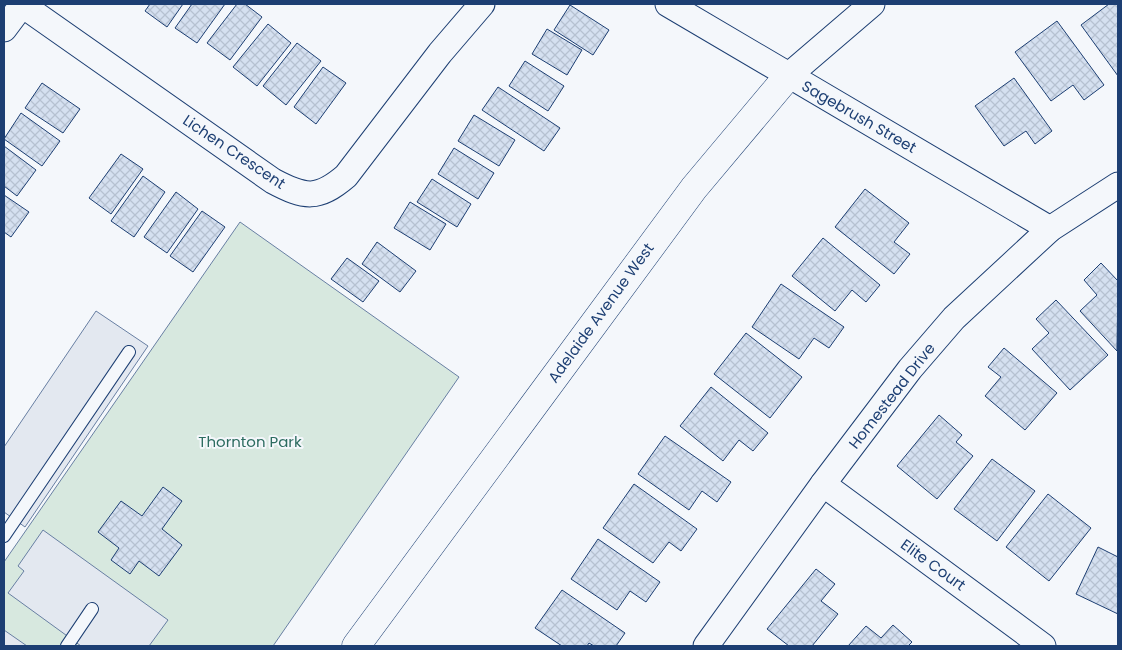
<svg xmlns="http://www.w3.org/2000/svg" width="1122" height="650" font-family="Poppins,sans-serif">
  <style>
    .green { fill: #d7e8df; stroke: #687fa3 }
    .parking { fill: #e3e8f0; stroke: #687fa3 }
    .building { fill: url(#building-cross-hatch); stroke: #1d3f73 }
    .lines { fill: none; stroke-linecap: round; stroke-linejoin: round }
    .lane-casing { stroke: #1d3f73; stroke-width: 14 }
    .street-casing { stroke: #1d3f73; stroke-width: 27 }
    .secondary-casing { stroke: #1d3f73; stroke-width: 29 }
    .lane { stroke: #f4f7fb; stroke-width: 12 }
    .street { stroke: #f4f7fb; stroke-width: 25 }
    .secondary { stroke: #f4f7fb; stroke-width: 28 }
    .labels { text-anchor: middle; stroke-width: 4; stroke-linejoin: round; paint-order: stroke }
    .street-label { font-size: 15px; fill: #1d3f73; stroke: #f4f7fb }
    .park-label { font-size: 15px; fill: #2c6c60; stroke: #f4f7fb }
  </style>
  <defs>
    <pattern id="building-cross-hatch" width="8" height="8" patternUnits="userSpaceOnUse" patternTransform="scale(1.25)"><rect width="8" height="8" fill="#d5e0f0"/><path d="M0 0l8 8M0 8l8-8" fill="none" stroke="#b6c1d1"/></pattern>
  </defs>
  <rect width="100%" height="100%" fill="#f4f7fb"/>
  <!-- green -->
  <polygon class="green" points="240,222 459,377 273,646 4,646 4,562"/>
  <!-- parking -->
  <g class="parking">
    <polygon points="96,311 148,346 25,527 4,512 4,447"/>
    <polygon points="43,530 168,620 149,646 81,646 8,593 24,571 18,566"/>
    <polygon points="4,630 27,646 4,646"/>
  </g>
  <!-- building -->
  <g class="building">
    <polygon points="150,4 183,4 167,27 145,11"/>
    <polygon points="192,4 225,4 197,43 175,28"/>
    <polygon points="237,4 245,4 262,17 230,60 207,43"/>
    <polygon points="1109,4 1118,4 1118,76 1081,25"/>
    <polygon points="570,5 609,30 593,55 554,30"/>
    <polygon points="1057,21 1104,85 1084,100 1073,85 1051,101 1015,52"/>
    <polygon points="268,24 291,43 257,86 233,67"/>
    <polygon points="547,29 582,50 567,75 532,54"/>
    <polygon points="297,43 321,61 286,105 263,86"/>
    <polygon points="525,61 564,86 548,111 509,86"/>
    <polygon points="323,67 346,83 316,124 294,107"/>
    <polygon points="1014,78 1052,131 1035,144 1026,131 1004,146 975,106"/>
    <polygon points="42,83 80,109 63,133 25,108"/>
    <polygon points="498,87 560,128 544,151 482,110"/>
    <polygon points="21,113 60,141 42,166 4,139"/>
    <polygon points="474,115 515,140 499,166 458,141"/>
    <polygon points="4,146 36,170 17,196 4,186"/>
    <polygon points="454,148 494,173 478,199 438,174"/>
    <polygon points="121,154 143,169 111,214 89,198"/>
    <polygon points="143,176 165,192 134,237 111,221"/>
    <polygon points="432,179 471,204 457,227 417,202"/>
    <polygon points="865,189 909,223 894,242 910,254 894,274 835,227"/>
    <polygon points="176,192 198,209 167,253 144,237"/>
    <polygon points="4,195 29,212 11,237 4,232"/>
    <polygon points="410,202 446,224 430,250 394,228"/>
    <polygon points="202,211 225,227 193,272 170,256"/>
    <polygon points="823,238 880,285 866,302 852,290 835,311 792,276"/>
    <polygon points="377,242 416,271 400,292 362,264"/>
    <polygon points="347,258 379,281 363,302 331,279"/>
    <polygon points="1101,263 1118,281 1117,351 1080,311 1097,295 1084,280"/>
    <polygon points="781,284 844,327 829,348 814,338 799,359 752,327"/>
    <polygon points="1056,300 1108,355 1070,390 1032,349 1049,333 1036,319"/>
    <polygon points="746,333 802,377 770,418 714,374"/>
    <polygon points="1004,348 1057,393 1025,430 985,396 1001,377 988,367"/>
    <polygon points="711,387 768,433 753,451 739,440 723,461 680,426"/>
    <polygon points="939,415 962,435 956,442 973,456 937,499 897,466"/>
    <polygon points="665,436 731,482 717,502 702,491 689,510 638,474"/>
    <polygon points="992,459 1035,491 997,541 954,509"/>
    <polygon points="634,484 697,529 681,551 669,542 653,563 603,528"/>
    <polygon points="163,487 182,501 162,529 182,545 159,576 139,561 130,574 111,560 119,548 98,532 121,501 142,516"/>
    <polygon points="1048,494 1091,528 1049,581 1006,547"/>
    <polygon points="598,539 660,582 646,602 630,591 617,610 571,579"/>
    <polygon points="1098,547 1118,557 1118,614 1076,594"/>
    <polygon points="816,569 835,584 821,601 838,614 812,646 789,646 767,629"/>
    <polygon points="562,590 625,633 616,646 594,646 589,643 587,646 562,646 535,628"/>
    <polygon points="893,625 912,642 908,646 848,646 866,626 881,638"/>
  </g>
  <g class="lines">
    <!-- lane casing -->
    <g class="lane-casing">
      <g id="lane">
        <polyline points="4,536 129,352"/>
        <polyline points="67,646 92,609"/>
      </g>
    </g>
    <!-- street casing -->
    <g class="street-casing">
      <g id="street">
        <path d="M21 4 273 181C305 198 318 200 346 176L440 53 482 4"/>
        <polyline points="668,4 1050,229"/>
        <polyline points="4,29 22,5"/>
        <polyline points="788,76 872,4"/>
        <polyline points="823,484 1043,646"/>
        <polyline points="706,646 823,484 910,369 954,318 1050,229 1118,185"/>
      </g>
    </g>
    <!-- secondary casing -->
    <g class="secondary-casing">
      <polyline id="secondary" points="356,646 694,188 788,76"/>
    </g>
    <!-- lane -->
    <use href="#lane" class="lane"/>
    <!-- street -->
    <use href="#street" class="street"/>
    <!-- secondary -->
    <use href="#secondary" class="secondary"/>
  </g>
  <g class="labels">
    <!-- street labels -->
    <g class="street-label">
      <text transform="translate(859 117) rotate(30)" y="5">Sagebrush Street</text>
      <text transform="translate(234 152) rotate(34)" y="5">Lichen Crescent</text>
      <text transform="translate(601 313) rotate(-54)" y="5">Adelaide Avenue West</text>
      <text transform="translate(892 396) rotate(-52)" y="5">Homestead Drive</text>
      <text transform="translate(933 565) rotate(36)" y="5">Elite Court</text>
    </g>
    <!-- park labels -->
    <g class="park-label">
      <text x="250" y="447">Thornton Park</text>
    </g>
  </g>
  <!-- border -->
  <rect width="1122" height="650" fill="none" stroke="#1d3f73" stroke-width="10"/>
</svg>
